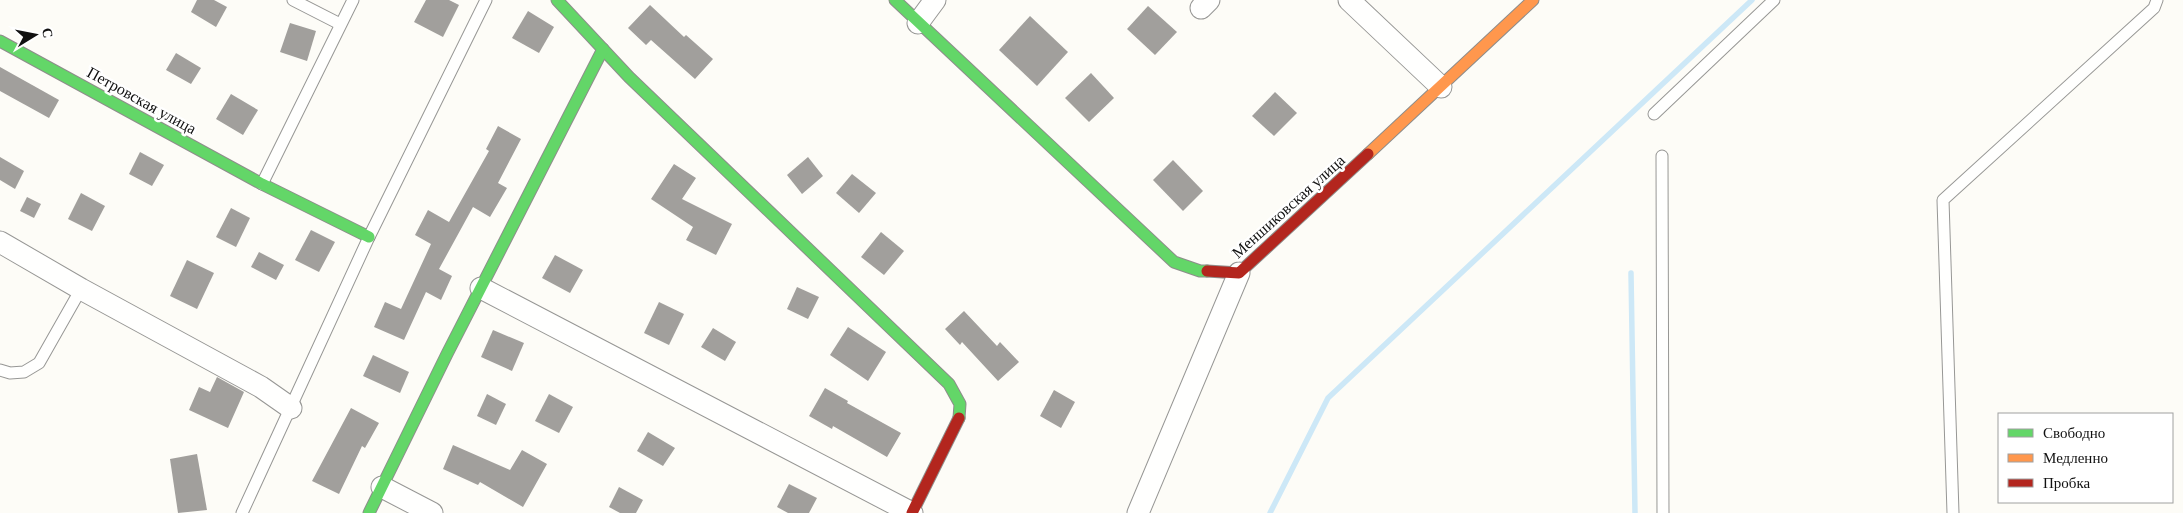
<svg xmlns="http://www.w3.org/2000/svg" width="2183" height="513" font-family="Georgia,serif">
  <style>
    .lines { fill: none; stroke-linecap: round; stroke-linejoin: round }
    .stream { stroke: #cde8f7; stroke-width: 5.5 }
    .building { fill: #a19f9c }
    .lane-casing { stroke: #979795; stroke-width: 13 }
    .street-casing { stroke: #979795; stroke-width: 23 }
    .fast-casing { stroke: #8e8d8b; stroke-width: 13 }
    .slow-casing { stroke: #8e8d8b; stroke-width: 13 }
    .jam-casing { stroke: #8e8d8b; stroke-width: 13 }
    .lane { stroke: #fffffe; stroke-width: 11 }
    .street { stroke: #fffffe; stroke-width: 21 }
    .fast { stroke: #63d668; stroke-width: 11 }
    .slow { stroke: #ff974d; stroke-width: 11 }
    .jam { stroke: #b3261e; stroke-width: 11 }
    .labels { text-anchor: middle; stroke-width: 5; stroke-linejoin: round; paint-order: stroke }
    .street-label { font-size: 16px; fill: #111; stroke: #fff }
  </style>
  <rect width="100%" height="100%" fill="#fdfcf7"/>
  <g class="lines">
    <!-- stream -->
    <g class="stream">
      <polyline points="1631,273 1635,513"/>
      <polyline points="1270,513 1328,398 1752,0"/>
    </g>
  </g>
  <!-- building -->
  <g class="building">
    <polygon points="197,0 214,0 227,7 216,27 191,12"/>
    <polygon points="426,0 449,0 459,5 443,37 414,22"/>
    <polygon points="650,5 684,37 686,35 713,59 695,79 651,40 646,45 628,28"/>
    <polygon points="1148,6 1177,32 1155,55 1127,29"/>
    <polygon points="528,11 554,27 539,53 512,38"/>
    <polygon points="1030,16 1068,52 1037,86 999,50"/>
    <polygon points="290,23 316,31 307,61 280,52"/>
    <polygon points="176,53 201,68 191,84 166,70"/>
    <polygon points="0,67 59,100 49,118 0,91"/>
    <polygon points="1091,73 1114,98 1089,122 1065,98"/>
    <polygon points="1275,92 1297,113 1274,136 1252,116"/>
    <polygon points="231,94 258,110 243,135 216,119"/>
    <polygon points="498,126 521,139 498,183 507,188 490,217 473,207 439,269 452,276 441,300 426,292 404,340 374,327 385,302 401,309 431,244 415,235 428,210 449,222 489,151 486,149"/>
    <polygon points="140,152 164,165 152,186 129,174"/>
    <polygon points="0,157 24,171 15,189 0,180"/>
    <polygon points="808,157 823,176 802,194 787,175"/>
    <polygon points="1173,160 1203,191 1183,211 1153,180"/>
    <polygon points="674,164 696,178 682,199 732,224 716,255 686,240 693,227 651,199"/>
    <polygon points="852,174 876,193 859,213 836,193"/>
    <polygon points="81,193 105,206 92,231 68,219"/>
    <polygon points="27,197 41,204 34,218 20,211"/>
    <polygon points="231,208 250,218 236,247 216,237"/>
    <polygon points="311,230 335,242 319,272 295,260"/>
    <polygon points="881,232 904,251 884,275 861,257"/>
    <polygon points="259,252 284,265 276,280 251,267"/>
    <polygon points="555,255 583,270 570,293 542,278"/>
    <polygon points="187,260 214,273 197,309 170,296"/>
    <polygon points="797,287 819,297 808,319 787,309"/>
    <polygon points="659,302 684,314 669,345 644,333"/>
    <polygon points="964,311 997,346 1000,342 1019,362 998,381 962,342 960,345 945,329"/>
    <polygon points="848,327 886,352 868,381 830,355"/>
    <polygon points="713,328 736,342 725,361 701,347"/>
    <polygon points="493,330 524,343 512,371 481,357"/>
    <polygon points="373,355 409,372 400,393 363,376"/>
    <polygon points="217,377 244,392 228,428 189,410 199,387 210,392"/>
    <polygon points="825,388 848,401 847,403 901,433 887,457 833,426 832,429 809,416"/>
    <polygon points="1054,390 1075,402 1061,428 1040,416"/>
    <polygon points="487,394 506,404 496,425 477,416"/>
    <polygon points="549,394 573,407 559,433 535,421"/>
    <polygon points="351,408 379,423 365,448 362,446 339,494 312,481"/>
    <polygon points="648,432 675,448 663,466 637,451"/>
    <polygon points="453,445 510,470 522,450 547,464 523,507 480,482 478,485 443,469"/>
    <polygon points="197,454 207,510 178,513 170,459"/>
    <polygon points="789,484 817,498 809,513 788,513 777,507"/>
    <polygon points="619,487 643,500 636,513 620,513 609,507"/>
  </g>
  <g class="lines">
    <!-- lane casing -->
    <g class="lane-casing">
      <g id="lane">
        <polyline points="293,0 340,24"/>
        <polyline points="1654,114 1774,0"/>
        <polyline points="1662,156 1663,513"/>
        <polyline points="262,184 353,0"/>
        <polyline points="0,370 10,373 24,372 39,363 81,289"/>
        <polyline points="242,513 369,237 486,0"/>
        <polyline points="1953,513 1943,200 2154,8 2157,0"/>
      </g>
    </g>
    <!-- street casing -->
    <g class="street-casing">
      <g id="street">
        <polyline points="1349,0 1441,87"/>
        <polyline points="1201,8 1209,0"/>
        <polyline points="918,23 935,0"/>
        <polyline points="0,242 81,289 261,387 291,408"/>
        <polyline points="481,288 912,513"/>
        <polyline points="382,487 432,513"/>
        <polyline points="1138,513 1239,273"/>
      </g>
    </g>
    <!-- fast casing -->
    <g class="fast-casing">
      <g id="fast">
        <polyline points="557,0 629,77 949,384 960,404 959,418"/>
        <polyline points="895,0 1174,262 1200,271 1207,271"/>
        <polyline points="0,41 262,184 369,237"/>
        <polyline points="369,513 447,354 603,49"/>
      </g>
    </g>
    <!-- slow casing -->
    <g class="slow-casing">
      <polyline id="slow" points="1368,154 1533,0"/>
    </g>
    <!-- jam casing -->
    <g class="jam-casing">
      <g id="jam">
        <polyline points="1207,271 1239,273 1368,154"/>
        <polyline points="912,513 959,418"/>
      </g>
    </g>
    <!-- lane -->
    <use href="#lane" class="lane"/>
    <!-- street -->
    <use href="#street" class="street"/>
    <!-- fast -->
    <use href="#fast" class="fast"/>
    <!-- slow -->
    <use href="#slow" class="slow"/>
    <!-- jam -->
    <use href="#jam" class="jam"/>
  </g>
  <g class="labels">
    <!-- street labels -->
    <g class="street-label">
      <text transform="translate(142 100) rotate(29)" y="6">Петровская улица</text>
      <text transform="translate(1288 206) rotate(-42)" y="6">Меншиковская улица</text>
    </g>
  </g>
  <!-- legend -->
  <rect x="1998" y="413" width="175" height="90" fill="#ffffff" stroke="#a0a0a0"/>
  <rect x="2008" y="429" width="25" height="8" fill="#63d668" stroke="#a0a0a0"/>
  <text x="2043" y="438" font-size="15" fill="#111111">Свободно</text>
  <rect x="2008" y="454" width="25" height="8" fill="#ff974d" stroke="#a0a0a0"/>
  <text x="2043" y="463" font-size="15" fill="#111111">Медленно</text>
  <rect x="2008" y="479" width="25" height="8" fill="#b3261e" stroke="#a0a0a0"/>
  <text x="2043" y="488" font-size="15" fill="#111111">Пробка</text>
  <!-- north arrow -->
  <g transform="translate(35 35) rotate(80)" stroke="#ffffff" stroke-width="4" paint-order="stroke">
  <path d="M0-4L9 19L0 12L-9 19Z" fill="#111111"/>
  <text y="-8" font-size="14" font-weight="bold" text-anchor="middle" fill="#111111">С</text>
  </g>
</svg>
